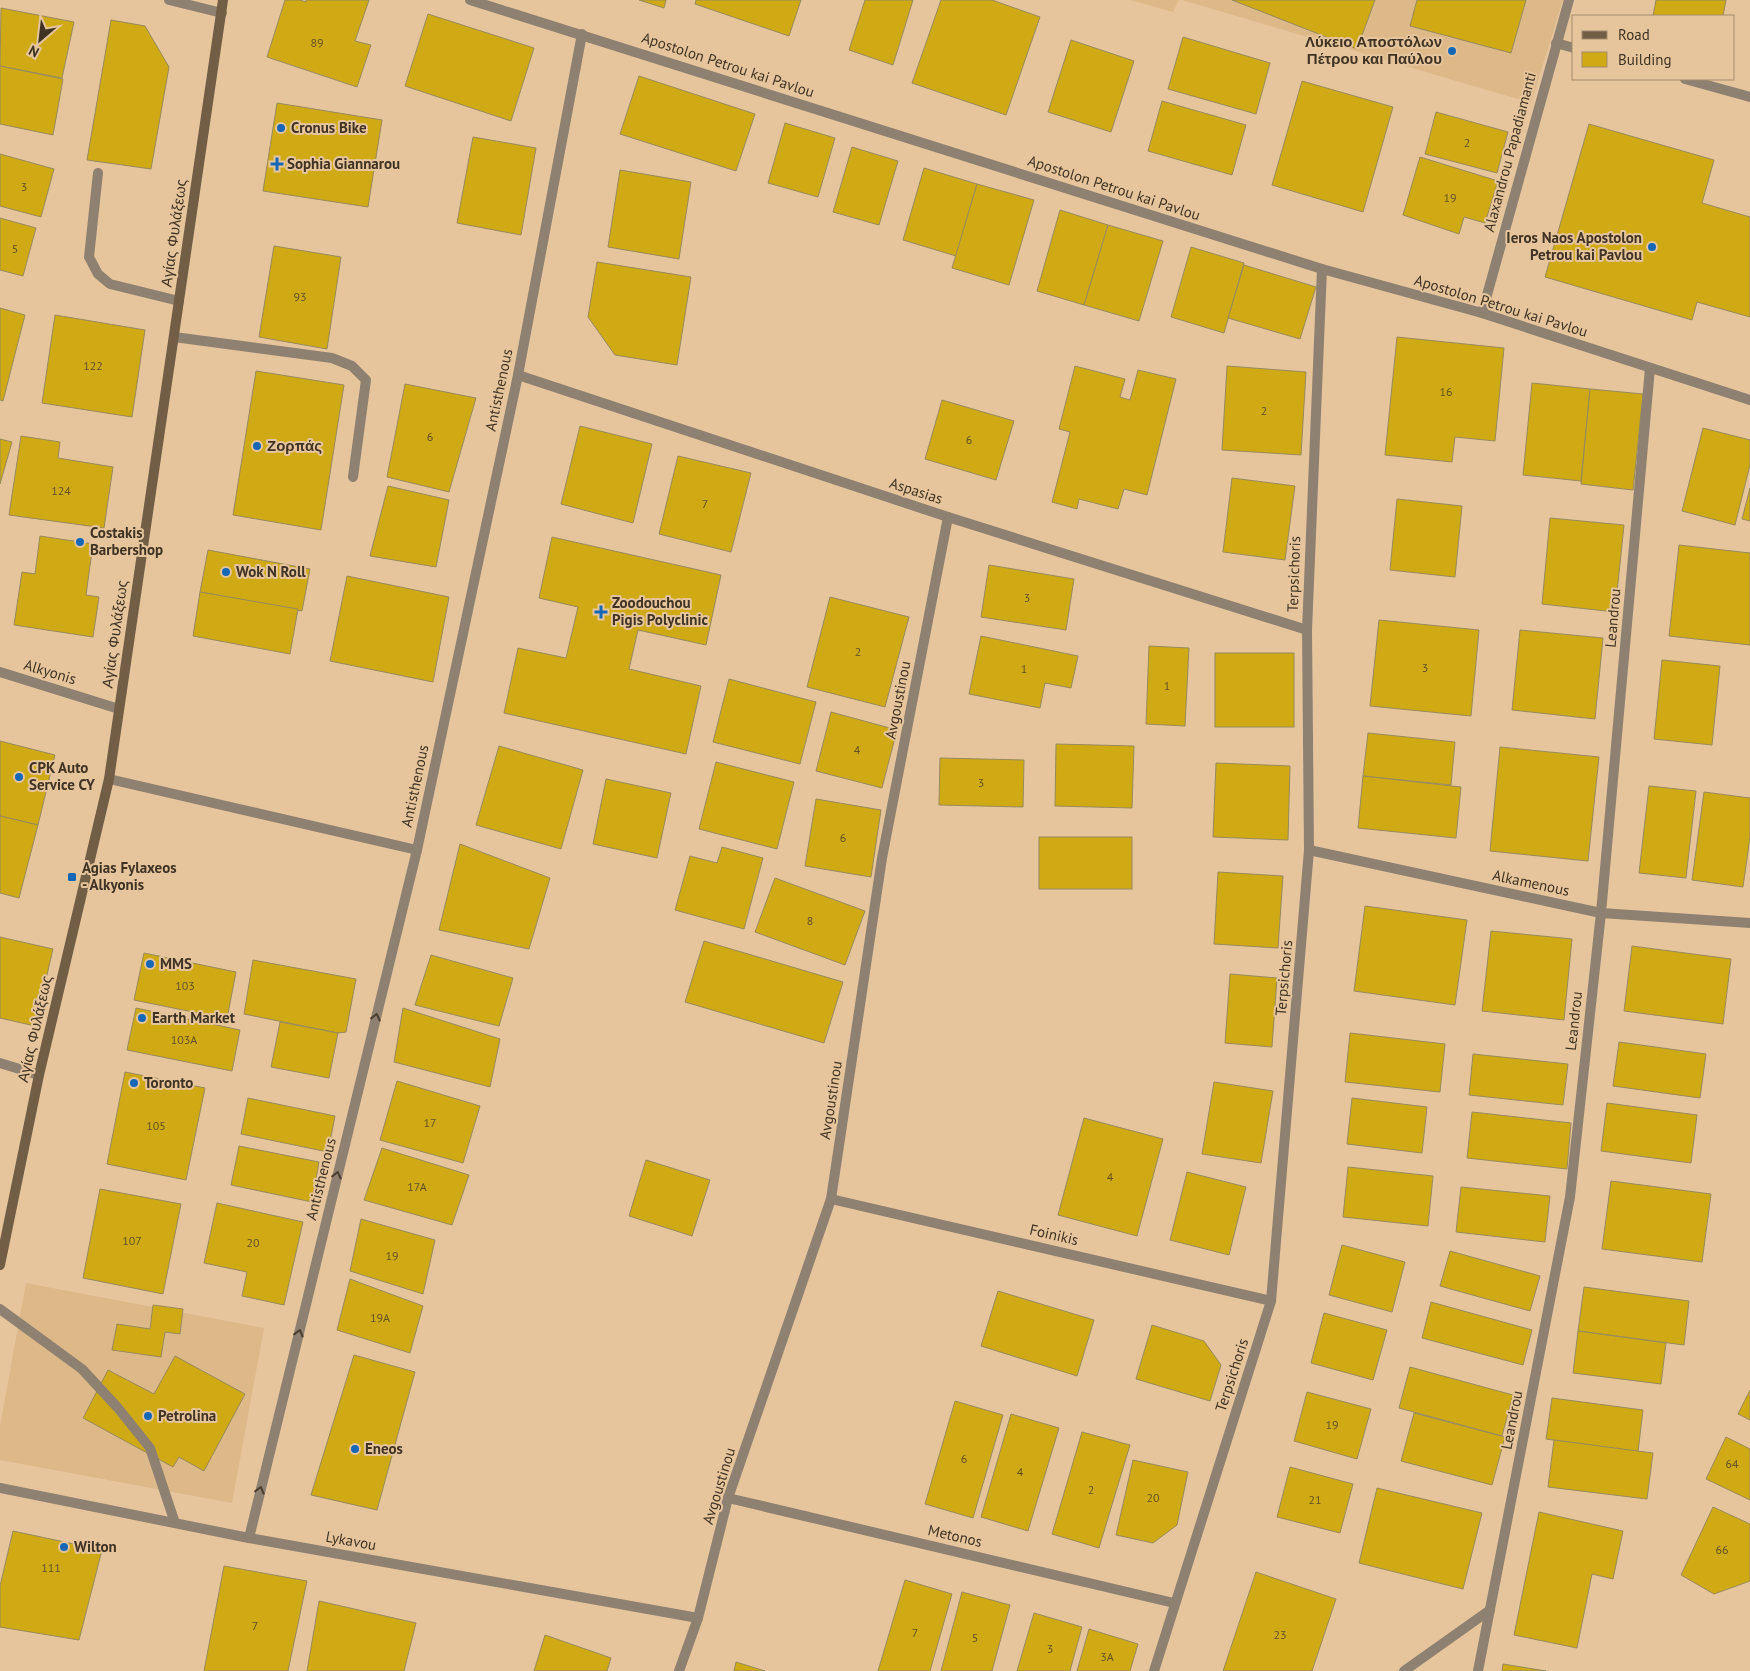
<svg xmlns="http://www.w3.org/2000/svg" width="1750" height="1671" font-family="'PT Sans',sans-serif">
  <style>
    .built { fill: #ddb889 }
    .building { fill: #cfaa15; stroke: #988a5c }
    .lines { fill: none; stroke-linecap: round; stroke-linejoin: round }
    .service { stroke: #8f8171; stroke-width: 10 }
    .minor { stroke: #8f8171; stroke-width: 10 }
    .tertiary { stroke: #8f8171; stroke-width: 10 }
    .secondary { stroke: #715e45; stroke-width: 10 }
    .oneway { stroke: #4c3f2f }
    .poi-dot { fill: #1667b6; stroke: #e6c59d; stroke-width: 2 }
    .labels { text-anchor: middle; stroke-width: 4; stroke-linejoin: round; paint-order: stroke }
    .number-label { font-size: 12px; fill: #645120 }
    .poi-label { font-size: 15px; font-weight: bold; fill: #403323; stroke: #e6c59d; text-anchor: start }
    .street-label { font-size: 15px; fill: #403323; stroke: #e6c59d }
  </style>
  <rect width="100%" height="100%" fill="#e6c59d"/>
  <!-- built -->
  <g class="built">
    <polygon points="1130,0 1179,0 1173,12"/>
    <polygon points="1182,0 1563,0 1531,103"/>
    <polygon points="26,1283 264,1328 232,1503 0,1460 0,1426"/>
  </g>
  <!-- building -->
  <g class="building">
    <polygon points="285,0 300,0 306,2 306,0 369,0 355,41 371,45 357,87 267,57"/>
    <polygon points="639,0 666,0 664,8"/>
    <polygon points="696,0 801,0 789,36 695,4"/>
    <polygon points="865,0 913,0 893,65 849,50"/>
    <polygon points="941,0 992,0 1040,17 1006,115 912,83"/>
    <polygon points="1232,0 1375,0 1357,49"/>
    <polygon points="1417,0 1526,0 1511,53 1410,26"/>
    <polygon points="1656,0 1726,0 1723,16 1653,16"/>
    <polygon points="1,8 74,22 62,78 0,66"/>
    <polygon points="428,14 534,48 511,121 405,86"/>
    <polygon points="111,20 145,26 169,67 151,169 87,160"/>
    <polygon points="1183,37 1270,63 1256,114 1168,89"/>
    <polygon points="1071,40 1134,61 1111,132 1048,112"/>
    <polygon points="0,66 63,79 53,135 0,124"/>
    <polygon points="639,76 755,114 736,171 620,134"/>
    <polygon points="1302,81 1393,107 1363,212 1272,185"/>
    <polygon points="1162,101 1246,125 1232,175 1148,151"/>
    <polygon points="277,103 382,120 368,207 263,191"/>
    <polygon points="1436,112 1508,132 1497,173 1425,154"/>
    <polygon points="785,123 835,138 818,197 768,183"/>
    <polygon points="1589,124 1714,160 1702,203 1750,217 1750,317 1697,302 1692,320 1545,277"/>
    <polygon points="473,137 536,148 521,235 457,223"/>
    <polygon points="852,147 898,161 879,225 833,212"/>
    <polygon points="0,154 54,169 41,217 0,206"/>
    <polygon points="1420,157 1498,181 1485,223 1464,217 1459,234 1403,215"/>
    <polygon points="924,168 977,184 956,256 903,240"/>
    <polygon points="620,170 691,182 679,259 608,247"/>
    <polygon points="977,184 1034,200 1009,285 952,268"/>
    <polygon points="1060,210 1108,225 1084,305 1037,291"/>
    <polygon points="0,218 36,228 23,276 0,270"/>
    <polygon points="1108,225 1163,241 1139,321 1084,305"/>
    <polygon points="274,246 341,257 327,349 259,337"/>
    <polygon points="1191,247 1244,263 1224,333 1171,317"/>
    <polygon points="597,262 691,277 677,365 615,355 588,317"/>
    <polygon points="1244,265 1316,287 1300,339 1228,318"/>
    <polygon points="0,308 25,315 3,401 0,400"/>
    <polygon points="55,315 145,330 132,417 42,403"/>
    <polygon points="1397,337 1504,348 1495,441 1455,437 1452,462 1385,455"/>
    <polygon points="1075,366 1125,379 1120,397 1130,400 1138,370 1176,379 1147,495 1124,489 1118,509 1079,499 1077,509 1052,502 1070,432 1059,429"/>
    <polygon points="1227,366 1306,372 1301,455 1222,450"/>
    <polygon points="256,371 344,385 321,530 233,515"/>
    <polygon points="1532,383 1590,389 1581,481 1523,475"/>
    <polygon points="405,384 476,398 449,492 387,477"/>
    <polygon points="1590,389 1643,394 1633,490 1581,484"/>
    <polygon points="942,400 1014,421 996,480 925,459"/>
    <polygon points="580,426 652,444 633,523 561,504"/>
    <polygon points="1703,428 1750,440 1750,465 1735,525 1682,511"/>
    <polygon points="21,436 60,442 58,458 113,467 104,528 9,515"/>
    <polygon points="0,439 12,442 0,484"/>
    <polygon points="678,456 751,473 731,552 659,534"/>
    <polygon points="1232,478 1295,486 1285,560 1223,552"/>
    <polygon points="388,486 449,500 436,567 370,556"/>
    <polygon points="1750,488 1750,521 1742,519"/>
    <polygon points="1397,499 1462,506 1455,577 1390,570"/>
    <polygon points="1550,518 1624,525 1615,612 1542,604"/>
    <polygon points="40,536 93,544 86,595 99,597 93,637 14,625 22,572 35,574"/>
    <polygon points="552,537 721,575 706,645 638,630 629,669 701,686 686,754 504,713 518,648 566,658 578,607 539,598"/>
    <polygon points="1679,545 1750,553 1750,645 1669,636"/>
    <polygon points="208,550 310,569 302,611 200,592"/>
    <polygon points="989,565 1074,579 1066,630 981,617"/>
    <polygon points="347,576 449,597 433,682 330,661"/>
    <polygon points="200,592 298,609 290,654 193,636"/>
    <polygon points="830,597 909,617 885,707 807,687"/>
    <polygon points="1379,620 1479,630 1471,716 1370,706"/>
    <polygon points="1520,630 1603,638 1595,719 1512,710"/>
    <polygon points="981,636 1078,656 1071,688 1045,683 1040,708 969,694"/>
    <polygon points="1149,646 1189,648 1185,726 1146,724"/>
    <rect x="1215" y="653" width="79" height="74"/>
    <polygon points="1662,660 1720,666 1712,745 1654,739"/>
    <polygon points="729,679 816,702 800,764 713,742"/>
    <polygon points="831,712 897,730 882,788 816,771"/>
    <polygon points="1368,733 1455,742 1451,785 1363,776"/>
    <polygon points="0,741 55,755 38,825 0,816"/>
    <polygon points="1056,744 1134,746 1132,808 1055,806"/>
    <polygon points="499,746 583,770 561,849 476,825"/>
    <polygon points="1500,747 1599,757 1588,861 1490,851"/>
    <polygon points="940,758 1024,760 1023,807 939,805"/>
    <polygon points="716,762 794,782 777,849 699,829"/>
    <polygon points="1216,763 1290,766 1288,840 1213,837"/>
    <polygon points="1363,776 1461,787 1456,838 1358,828"/>
    <polygon points="606,779 671,793 657,858 593,844"/>
    <polygon points="1649,786 1696,791 1686,878 1639,873"/>
    <polygon points="1704,792 1750,798 1750,837 1743,887 1692,880"/>
    <polygon points="816,799 881,810 871,877 805,866"/>
    <polygon points="0,816 38,825 19,898 0,893"/>
    <rect x="1039" y="837" width="93" height="52"/>
    <polygon points="460,844 550,878 529,949 439,930"/>
    <polygon points="722,847 763,858 744,929 675,910 690,856 717,863"/>
    <polygon points="1218,872 1283,876 1278,948 1214,944"/>
    <polygon points="775,878 865,911 845,965 755,932"/>
    <polygon points="1365,906 1467,920 1455,1005 1354,991"/>
    <polygon points="1491,931 1572,939 1564,1020 1482,1011"/>
    <polygon points="0,937 53,949 35,1026 0,1018"/>
    <polygon points="704,941 843,982 824,1043 685,1002"/>
    <polygon points="1632,946 1731,959 1723,1024 1624,1011"/>
    <polygon points="144,953 236,972 227,1019 134,1000"/>
    <polygon points="431,955 513,978 499,1026 415,1005"/>
    <polygon points="253,960 356,979 346,1032 338,1033 244,1014"/>
    <polygon points="1230,974 1277,978 1272,1047 1225,1043"/>
    <polygon points="136,1008 240,1030 232,1071 127,1050"/>
    <polygon points="403,1008 500,1039 490,1087 394,1062"/>
    <polygon points="280,1022 338,1033 329,1078 271,1067"/>
    <polygon points="1350,1033 1445,1044 1440,1092 1345,1082"/>
    <polygon points="1619,1042 1706,1054 1700,1098 1613,1086"/>
    <polygon points="1473,1054 1568,1064 1563,1105 1469,1095"/>
    <polygon points="125,1072 205,1088 186,1180 107,1164"/>
    <polygon points="397,1081 480,1106 463,1163 380,1140"/>
    <polygon points="1214,1082 1273,1091 1261,1163 1202,1154"/>
    <polygon points="248,1098 335,1116 328,1152 241,1134"/>
    <polygon points="1352,1098 1427,1107 1422,1153 1347,1144"/>
    <polygon points="1607,1103 1697,1115 1691,1163 1601,1151"/>
    <polygon points="1472,1112 1571,1123 1567,1169 1467,1158"/>
    <polygon points="1084,1118 1163,1139 1137,1236 1058,1215"/>
    <polygon points="239,1146 319,1162 312,1202 231,1185"/>
    <polygon points="382,1148 469,1175 452,1225 364,1200"/>
    <polygon points="646,1160 710,1180 692,1236 629,1216"/>
    <polygon points="1348,1167 1433,1176 1428,1226 1343,1217"/>
    <polygon points="1187,1172 1246,1187 1229,1255 1170,1240"/>
    <polygon points="1611,1181 1711,1194 1702,1262 1602,1249"/>
    <polygon points="1461,1187 1550,1196 1545,1242 1456,1232"/>
    <polygon points="100,1189 181,1204 163,1294 83,1278"/>
    <polygon points="217,1203 303,1222 284,1305 242,1296 247,1272 204,1263"/>
    <polygon points="361,1219 435,1240 423,1294 350,1271"/>
    <polygon points="1342,1245 1405,1262 1392,1312 1329,1295"/>
    <polygon points="1450,1251 1540,1276 1530,1311 1440,1286"/>
    <polygon points="350,1279 423,1306 410,1353 337,1330"/>
    <polygon points="1584,1287 1689,1301 1684,1345 1578,1331"/>
    <polygon points="998,1291 1094,1320 1077,1376 981,1346"/>
    <polygon points="1431,1302 1532,1330 1523,1365 1422,1338"/>
    <polygon points="153,1305 183,1309 180,1334 165,1332 161,1357 112,1350 117,1324 150,1329"/>
    <polygon points="1324,1313 1387,1330 1373,1380 1311,1363"/>
    <polygon points="1152,1325 1204,1341 1221,1365 1210,1401 1136,1379"/>
    <polygon points="1578,1331 1666,1343 1661,1384 1573,1373"/>
    <polygon points="354,1355 415,1372 377,1510 311,1495"/>
    <polygon points="175,1356 245,1394 204,1471 179,1457 173,1467 83,1418 108,1370 154,1394"/>
    <polygon points="1410,1367 1513,1395 1502,1436 1399,1408"/>
    <polygon points="1750,1390 1750,1420 1738,1414"/>
    <polygon points="1307,1392 1371,1409 1357,1459 1294,1441"/>
    <polygon points="1552,1398 1643,1410 1638,1452 1546,1439"/>
    <polygon points="955,1401 1003,1415 973,1518 925,1504"/>
    <polygon points="1414,1413 1505,1437 1492,1485 1401,1461"/>
    <polygon points="1011,1414 1059,1428 1028,1531 981,1517"/>
    <polygon points="1082,1432 1130,1445 1099,1548 1052,1534"/>
    <polygon points="1726,1437 1750,1449 1750,1500 1706,1479"/>
    <polygon points="1554,1440 1653,1453 1647,1499 1548,1487"/>
    <polygon points="1133,1460 1188,1472 1177,1525 1153,1543 1116,1535"/>
    <polygon points="1290,1467 1353,1484 1340,1533 1277,1517"/>
    <polygon points="1377,1488 1482,1513 1463,1589 1359,1563"/>
    <polygon points="1713,1507 1750,1524 1750,1581 1714,1594 1681,1575"/>
    <polygon points="1539,1512 1623,1531 1613,1579 1592,1574 1577,1648 1514,1635"/>
    <polygon points="13,1531 102,1550 79,1640 0,1627 0,1586"/>
    <polygon points="224,1566 307,1581 288,1671 204,1671"/>
    <polygon points="1256,1572 1336,1599 1312,1671 1223,1671"/>
    <polygon points="905,1580 952,1594 930,1671 878,1671"/>
    <polygon points="962,1592 1010,1605 992,1671 941,1671"/>
    <polygon points="319,1601 416,1623 404,1671 307,1671"/>
    <polygon points="1034,1613 1082,1627 1070,1671 1017,1671"/>
    <polygon points="1089,1629 1138,1644 1130,1671 1077,1671"/>
    <polygon points="545,1635 611,1658 607,1671 534,1671"/>
    <polygon points="736,1662 765,1671 734,1671"/>
    <polygon points="1503,1664 1546,1671 1502,1671"/>
  </g>
  <g class="lines">
    <!-- service -->
    <g class="service">
      <polyline points="98,173 89,257 98,274 110,284 179,301"/>
      <polyline points="174,337 332,358 352,366 366,380 353,477"/>
      <polyline points="0,1309 82,1369 118,1408 150,1448 175,1523"/>
      <polyline points="1404,1671 1490,1610"/>
    </g>
    <!-- minor -->
    <g class="minor">
      <polyline points="169,0 222,13"/>
      <polyline points="1556,43 1574,48"/>
      <polyline points="1685,79 1750,97"/>
      <polyline points="1482,313 1569,0"/>
      <polyline points="518,375 948,517 1307,630"/>
      <polyline points="0,672 119,709"/>
      <polyline points="109,779 417,850"/>
      <polyline points="1309,850 1601,913 1750,923"/>
      <polyline points="0,1063 39,1075"/>
      <polyline points="831,1199 1271,1301"/>
      <polyline points="0,1488 249,1538 698,1618"/>
      <polyline points="728,1498 1174,1603"/>
      <polyline points="249,1538 417,850 518,375 582,34"/>
      <polyline points="679,1671 698,1618 728,1498 831,1199 882,858 948,517"/>
      <polyline points="1154,1671 1271,1301 1309,850 1307,630 1322,269"/>
      <polyline points="1478,1671 1570,1197 1601,913 1650,368"/>
    </g>
    <!-- tertiary -->
    <polyline class="tertiary" points="470,0 1322,269 1482,313 1750,400"/>
    <!-- secondary -->
    <polyline class="secondary" points="0,1265 39,1075 109,779 223,0"/>
  </g>
  <!-- one-way arrows -->
  <defs><path id="oneway-chevron" d="M-2-3.5L2.5 0L-2 3.5" fill="none" stroke-width="1.6" stroke-linecap="round" stroke-linejoin="round" transform="scale(1.25)"/></defs>
  <g class="oneway">
    <use href="#oneway-chevron" transform="translate(376 1017) rotate(-76)"/>
    <use href="#oneway-chevron" transform="translate(337 1175) rotate(-76)"/>
    <use href="#oneway-chevron" transform="translate(299 1333) rotate(-76)"/>
    <use href="#oneway-chevron" transform="translate(260 1490) rotate(-76)"/>
  </g>
  <!-- markers -->
  <g class="poi-dot">
    <circle cx="1452" cy="51" r="5"/>
    <circle cx="281" cy="128" r="5"/>
    <path d="M274.5 156.5h5v5h5v5h-5v5h-5v-5h-5v-5h5z"/>
    <circle cx="1652" cy="247" r="5"/>
    <circle cx="257" cy="446" r="5"/>
    <circle cx="80" cy="542" r="5"/>
    <circle cx="226" cy="572" r="5"/>
    <path d="M598.5 604.5h5v5h5v5h-5v5h-5v-5h-5v-5h5z"/>
    <circle cx="19" cy="777" r="5"/>
    <rect x="67" y="872" width="10" height="10" rx="2.5"/>
    <circle cx="150" cy="964" r="5"/>
    <circle cx="142" cy="1018" r="5"/>
    <circle cx="134" cy="1083" r="5"/>
    <circle cx="148" cy="1416" r="5"/>
    <circle cx="355" cy="1449" r="5"/>
    <circle cx="64" cy="1547" r="5"/>
  </g>
  <g class="labels">
    <!-- number labels -->
    <g class="number-label">
      <text x="317" y="47">89</text>
      <text x="1467" y="147">2</text>
      <text x="24" y="191">3</text>
      <text x="1450" y="202">19</text>
      <text x="15" y="253">5</text>
      <text x="300" y="301">93</text>
      <text x="93" y="370">122</text>
      <text x="1446" y="396">16</text>
      <text x="1264" y="415">2</text>
      <text x="430" y="441">6</text>
      <text x="969" y="444">6</text>
      <text x="61" y="495">124</text>
      <text x="705" y="508">7</text>
      <text x="1027" y="602">3</text>
      <text x="858" y="656">2</text>
      <text x="1425" y="672">3</text>
      <text x="1024" y="673">1</text>
      <text x="1167" y="690">1</text>
      <text x="857" y="754">4</text>
      <text x="981" y="787">3</text>
      <text x="843" y="842">6</text>
      <text x="810" y="925">8</text>
      <text x="185" y="990">103</text>
      <text x="184" y="1044">103A</text>
      <text x="430" y="1127">17</text>
      <text x="156" y="1130">105</text>
      <text x="1110" y="1181">4</text>
      <text x="417" y="1191">17A</text>
      <text x="132" y="1245">107</text>
      <text x="253" y="1247">20</text>
      <text x="392" y="1260">19</text>
      <text x="380" y="1322">19A</text>
      <text x="1332" y="1429">19</text>
      <text x="964" y="1463">6</text>
      <text x="1732" y="1468">64</text>
      <text x="1020" y="1476">4</text>
      <text x="1091" y="1494">2</text>
      <text x="1153" y="1502">20</text>
      <text x="1315" y="1504">21</text>
      <text x="1722" y="1554">66</text>
      <text x="51" y="1572">111</text>
      <text x="255" y="1630">7</text>
      <text x="915" y="1637">7</text>
      <text x="1280" y="1639">23</text>
      <text x="975" y="1642">5</text>
      <text x="1050" y="1653">3</text>
      <text x="1107" y="1661">3A</text>
    </g>
    <!-- poi labels -->
    <g class="poi-label">
      <text x="1442" y="47" text-anchor="end">Λύκειο Αποστόλων<tspan x="1442" dy="17">Πέτρου και Παύλου</tspan></text>
      <text x="291" y="133">Cronus Bike</text>
      <text x="287" y="169">Sophia Giannarou</text>
      <text x="1642" y="243" text-anchor="end">Ieros Naos Apostolon<tspan x="1642" dy="17">Petrou kai Pavlou</tspan></text>
      <text x="267" y="451">Ζορπάς</text>
      <text x="90" y="538">Costakis<tspan x="90" dy="17">Barbershop</tspan></text>
      <text x="236" y="577">Wok N Roll</text>
      <text x="612" y="608">Zoodouchou<tspan x="612" dy="17">Pigis Polyclinic</tspan></text>
      <text x="29" y="773">CPK Auto<tspan x="29" dy="17">Service CY</tspan></text>
      <text x="82" y="873">Agias Fylaxeos<tspan x="82" dy="17">- Alkyonis</tspan></text>
      <text x="160" y="969">MMS</text>
      <text x="152" y="1023">Earth Market</text>
      <text x="144" y="1088">Toronto</text>
      <text x="158" y="1421">Petrolina</text>
      <text x="365" y="1454">Eneos</text>
      <text x="74" y="1552">Wilton</text>
    </g>
    <!-- street labels -->
    <g class="street-label">
      <text transform="translate(728 65) rotate(18)" y="5">Apostolon Petrou kai Pavlou</text>
      <text transform="translate(1510 152) rotate(-75)" y="5">Alaxandrou Papadiamanti</text>
      <text transform="translate(1114 188) rotate(18)" y="5">Apostolon Petrou kai Pavlou</text>
      <text transform="translate(174 233) rotate(-82)" y="5">Αγίας Φυλάξεως</text>
      <text transform="translate(1501 306) rotate(17)" y="5">Apostolon Petrou kai Pavlou</text>
      <text transform="translate(499 390) rotate(-78)" y="5">Antisthenous</text>
      <text transform="translate(916 491) rotate(18)" y="5">Aspasias</text>
      <text transform="translate(1294 574) rotate(-88)" y="5">Terpsichoris</text>
      <text transform="translate(1613 618) rotate(-85)" y="5">Leandrou</text>
      <text transform="translate(115 634) rotate(-82)" y="5">Αγίας Φυλάξεως</text>
      <text transform="translate(50 672) rotate(17)" y="5">Alkyonis</text>
      <text transform="translate(898 700) rotate(-79)" y="5">Avgoustinou</text>
      <text transform="translate(415 786) rotate(-78)" y="5">Antisthenous</text>
      <text transform="translate(1531 883) rotate(12)" y="5">Alkamenous</text>
      <text transform="translate(1284 978) rotate(-85)" y="5">Terpsichoris</text>
      <text transform="translate(1574 1021) rotate(-84)" y="5">Leandrou</text>
      <text transform="translate(35 1029) rotate(-77)" y="5">Αγίας Φυλάξεως</text>
      <text transform="translate(831 1100) rotate(-81)" y="5">Avgoustinou</text>
      <text transform="translate(321 1179) rotate(-76)" y="5">Antisthenous</text>
      <text transform="translate(1054 1235) rotate(13)" y="5">Foinikis</text>
      <text transform="translate(1232 1375) rotate(-72)" y="5">Terpsichoris</text>
      <text transform="translate(1512 1420) rotate(-79)" y="5">Leandrou</text>
      <text transform="translate(719 1486) rotate(-73)" y="5">Avgoustinou</text>
      <text transform="translate(955 1536) rotate(13)" y="5">Metonos</text>
      <text transform="translate(351 1541) rotate(10)" y="5">Lykavou</text>
    </g>
  </g>
  <!-- legend -->
  <rect x="1572" y="15" width="162" height="65" fill="#e6c59d" stroke="#a48b6c"/>
  <rect x="1582" y="31" width="25" height="8" fill="#715e45" stroke="#a48b6c"/>
  <text x="1618" y="40" font-size="15" fill="#403323">Road</text>
  <rect x="1582" y="52" width="25" height="15" fill="#cfaa15" stroke="#a48b6c"/>
  <text x="1618" y="65" font-size="15" fill="#403323">Building</text>
  <!-- north arrow -->
  <g transform="translate(40 40) rotate(208)" stroke="#e6c59d" stroke-width="4" paint-order="stroke">
  <path d="M0-4L9 19L0 12L-9 19Z" fill="#403323"/>
  <text y="-8" font-size="14" font-weight="bold" text-anchor="middle" fill="#403323">N</text>
  </g>
</svg>
